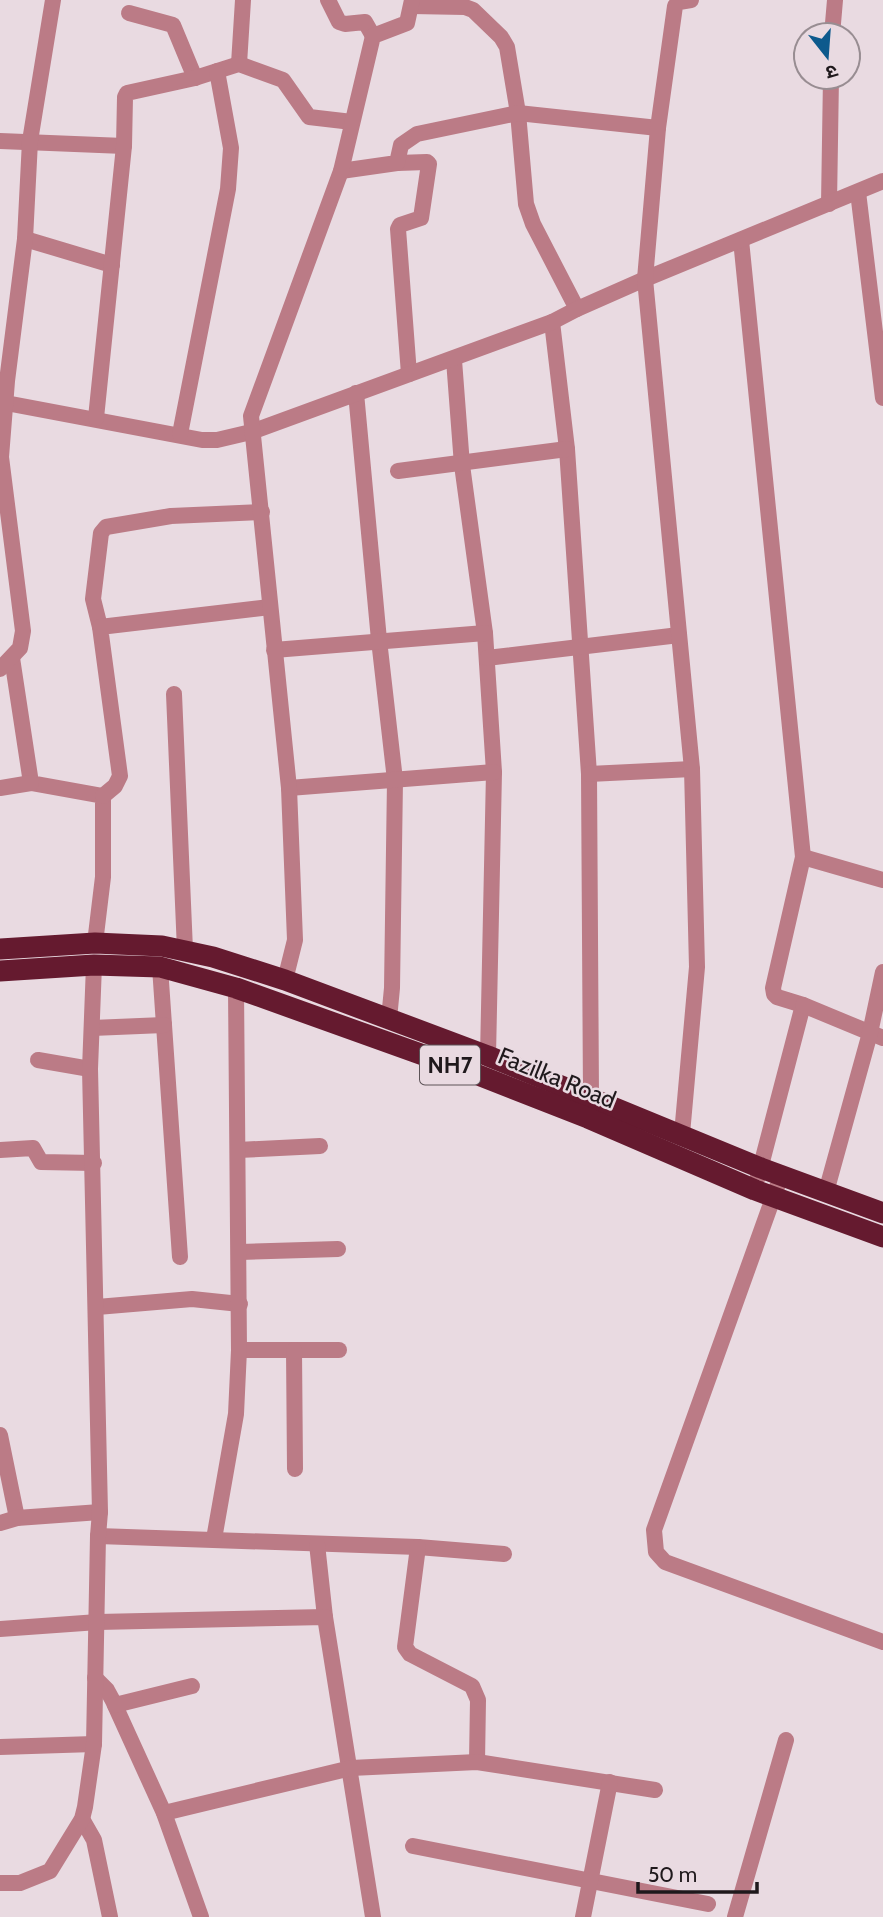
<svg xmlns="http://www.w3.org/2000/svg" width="883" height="1917" font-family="Cabin,'Noto Sans Devanagari',sans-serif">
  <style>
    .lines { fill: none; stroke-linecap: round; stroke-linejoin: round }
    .street { stroke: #bb7b86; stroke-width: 16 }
    .highway { stroke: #651a2f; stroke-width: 21 }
    .labels { text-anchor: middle; stroke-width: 5; stroke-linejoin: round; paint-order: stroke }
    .shield { fill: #e9dae1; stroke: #5c5357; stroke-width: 2 }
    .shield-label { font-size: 23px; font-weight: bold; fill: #1f191c }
    .street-label { font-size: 24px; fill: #1f191c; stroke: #e9dae1 }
  </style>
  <rect width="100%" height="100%" fill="#e9dae1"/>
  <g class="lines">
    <!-- street -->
    <g class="street">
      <polyline points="328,0 339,22 345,24 365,22 373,36"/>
      <polyline points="412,6 465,7 473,10 501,37 507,47 518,113 526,204 533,224 577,309"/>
      <polyline points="129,13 173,25 195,78"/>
      <polyline points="832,35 835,0"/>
      <polyline points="239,64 243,0"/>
      <polyline points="0,141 124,146"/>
      <polyline points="397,163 427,162 429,164 421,218 400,225 398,229 409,374"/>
      <polyline points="341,171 397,163 401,145 417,134 518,113 658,128"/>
      <polyline points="858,192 883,398"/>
      <polyline points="829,204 831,77"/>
      <polyline points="25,239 112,265"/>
      <polyline points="741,240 803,857 773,988 774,994 777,997 803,1005 758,1177"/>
      <polyline points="552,322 567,449 589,774 591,1097"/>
      <polyline points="454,360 462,465 485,633 494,772 488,1056"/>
      <polyline points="356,393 379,640 395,780 392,988 389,1019"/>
      <polyline points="6,403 202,440 217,440 251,432 552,322 577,309 645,279 883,181"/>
      <polyline points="96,418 124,146 125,97 127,93 195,78 239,64 283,80 309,117 352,122"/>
      <polyline points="180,434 228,189 231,148 217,71"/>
      <polyline points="398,471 567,449"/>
      <polyline points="100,627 93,599 101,533 106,527 171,516 262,512"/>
      <polyline points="274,650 485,633"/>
      <polyline points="12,658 31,783 103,796 103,877 95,943"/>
      <polyline points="487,658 679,635"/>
      <polyline points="0,669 20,648 23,631 1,457 7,381 25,239 30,141 53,0"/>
      <polyline points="174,694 185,950"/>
      <polyline points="589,774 692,769"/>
      <polyline points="0,788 31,783"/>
      <polyline points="289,788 494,772"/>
      <polyline points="103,796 115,786 120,776 100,627 270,607"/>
      <polyline points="803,857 883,880"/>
      <polyline points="160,967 180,1257"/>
      <polyline points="285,980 295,940 289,788 251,416 341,171 373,36 407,23 412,0"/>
      <polyline points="803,1005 883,1038"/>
      <polyline points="92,1028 164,1025"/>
      <polyline points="38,1060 90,1069"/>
      <polyline points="682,1134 697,967 692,769 645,279 658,128 675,6 679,2 691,0"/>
      <polyline points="0,1150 33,1148 41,1162 94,1163"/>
      <polyline points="238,1150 320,1146"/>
      <polyline points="777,1187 654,1530 656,1552 665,1562 883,1642"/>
      <polyline points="826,1192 870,1033 883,972"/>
      <polyline points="240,1252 338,1249"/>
      <polyline points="97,1307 192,1299 240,1304"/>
      <polyline points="239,1350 339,1350"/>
      <polyline points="294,1350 295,1469"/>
      <polyline points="0,1435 17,1518"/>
      <polyline points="0,1523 17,1518 100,1512"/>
      <polyline points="98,1536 418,1547 504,1554"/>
      <polyline points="214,1539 236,1414 239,1350 236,988"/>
      <polyline points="317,1544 325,1617"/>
      <polyline points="418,1547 405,1647 410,1654 472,1686 478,1700 477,1762"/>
      <polyline points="0,1629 98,1622 325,1617 373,1917"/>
      <polyline points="95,1678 107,1690 113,1701 164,1813 201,1917"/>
      <polyline points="115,1705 192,1686"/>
      <polyline points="0,1747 94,1744"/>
      <polyline points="164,1813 351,1768 477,1762 655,1790"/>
      <polyline points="82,1819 94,1840 110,1917"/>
      <polyline points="413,1846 708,1904"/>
      <polyline points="0,1883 20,1883 50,1871 82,1819 85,1807 94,1744 98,1536 100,1512 90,1069 94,965"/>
      <polyline points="583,1917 610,1782"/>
      <polyline points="735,1917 786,1740"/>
    </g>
    <!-- highway -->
    <g class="highway">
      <polyline points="0,949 95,943 162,946 213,957 285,980 488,1056 761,1168 883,1213"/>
      <polyline points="0,971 94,965 160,967 236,988 468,1071 588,1118 755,1190 883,1237"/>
    </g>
  </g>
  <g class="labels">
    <!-- shield labels -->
    <rect class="shield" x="420" y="1045.5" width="60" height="39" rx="5"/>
    <g class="shield-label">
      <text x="450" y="1073">NH7</text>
    </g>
    <!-- street labels -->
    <g class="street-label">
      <text transform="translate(557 1078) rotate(22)" y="8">Fazilka Road</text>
    </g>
  </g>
  <!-- north arrow -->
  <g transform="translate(827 56) rotate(163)"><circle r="33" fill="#e9dae1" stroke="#988d92" stroke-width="2"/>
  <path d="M0-5L12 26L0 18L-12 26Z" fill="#0d5a8d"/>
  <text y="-10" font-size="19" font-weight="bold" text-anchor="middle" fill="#1f191c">उ</text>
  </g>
  <!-- scale -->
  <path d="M638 1882v10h119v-10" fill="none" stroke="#1f191c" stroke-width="3.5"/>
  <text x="648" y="1882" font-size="21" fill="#1f191c" stroke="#e9dae1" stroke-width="5" paint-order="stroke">50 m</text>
</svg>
